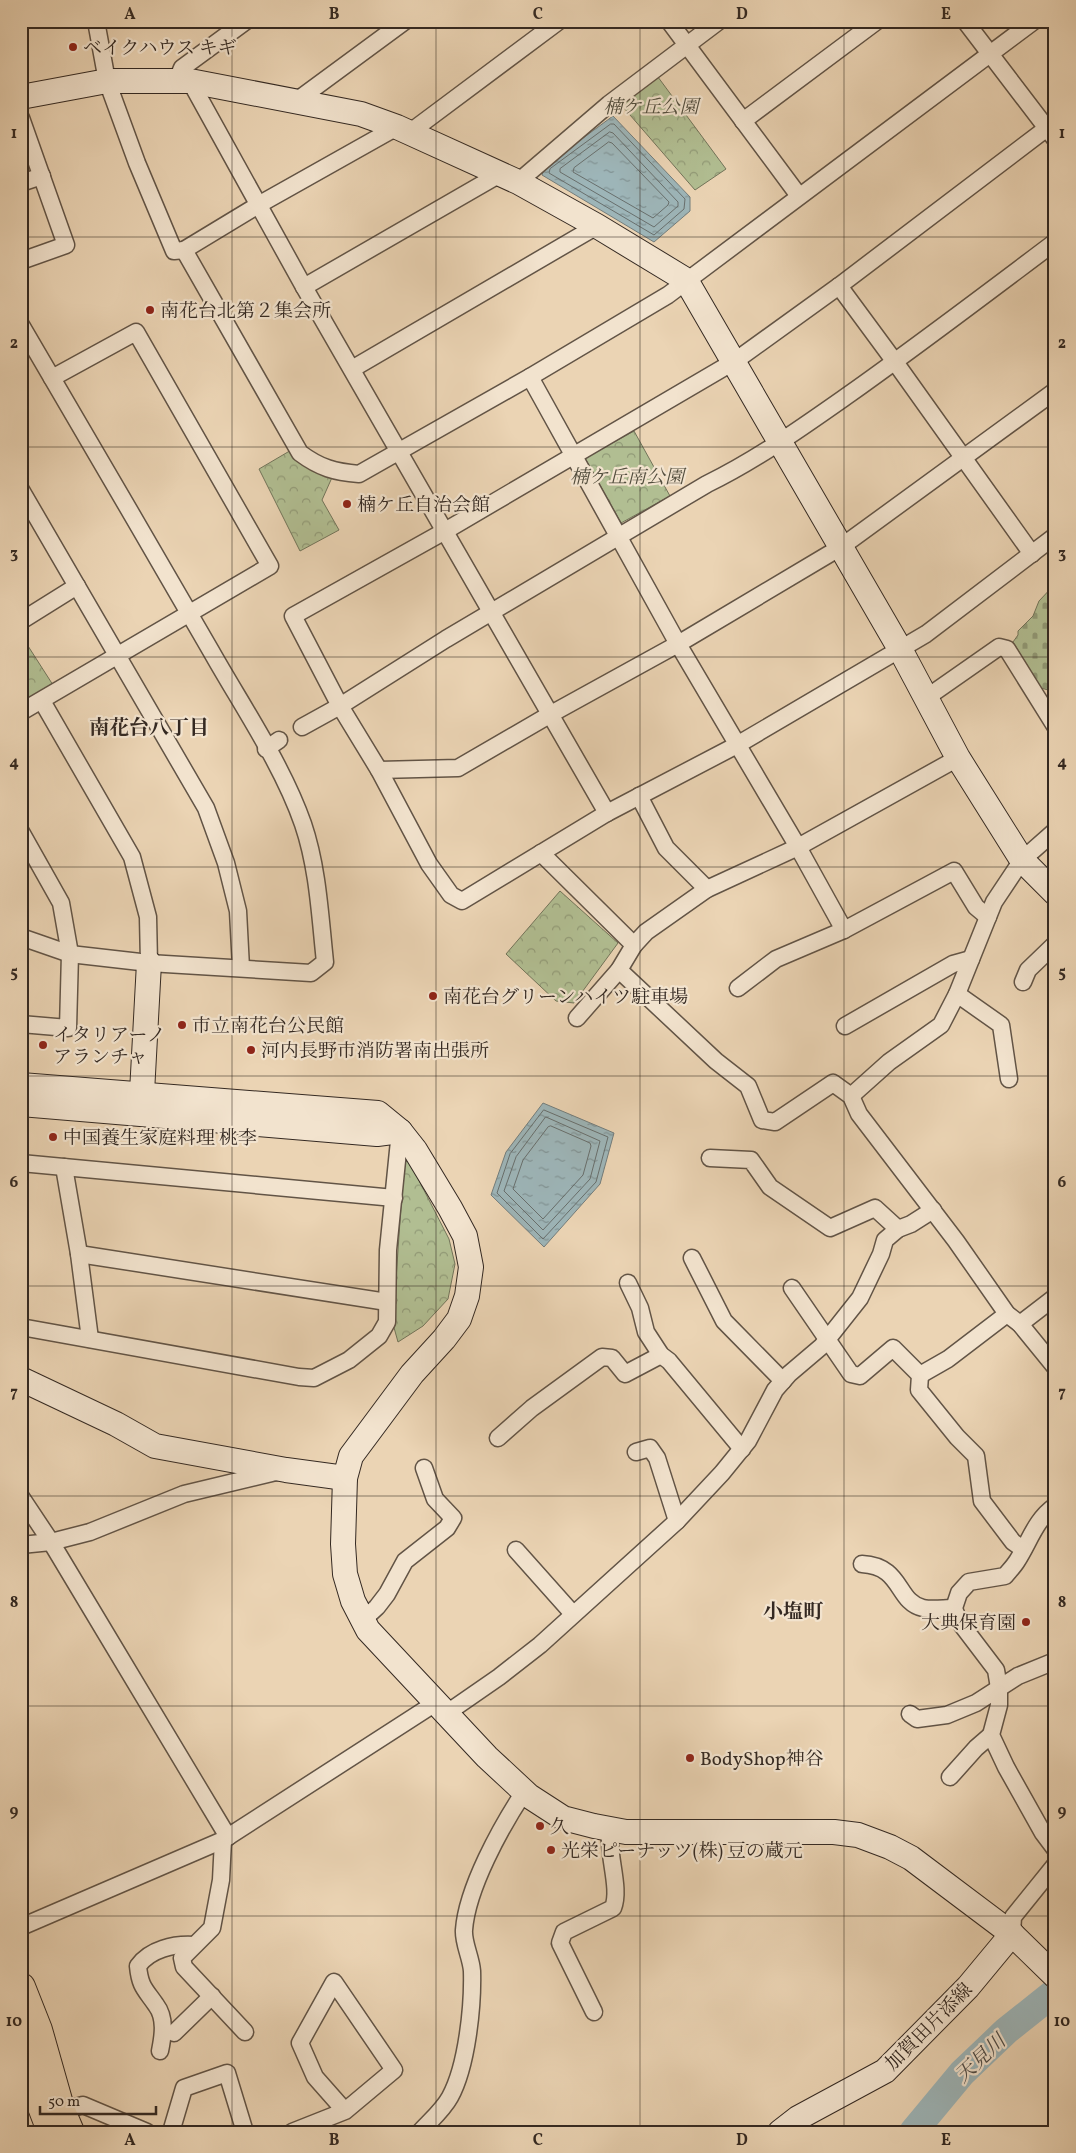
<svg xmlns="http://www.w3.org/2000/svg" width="1076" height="2153" font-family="Vollkorn,'Noto Serif JP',serif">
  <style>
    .cemetery { fill: url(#cemetery-stones); stroke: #72745a }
    .park { fill: url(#park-crowns); stroke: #72745a }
    .water { fill: url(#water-ripples); stroke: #737d7c }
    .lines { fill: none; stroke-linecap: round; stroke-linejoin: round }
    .shore { stroke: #686f6d; stroke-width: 1 }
    .river { stroke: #9db5b8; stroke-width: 28 }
    .street-casing { stroke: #625446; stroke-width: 19 }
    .secondary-casing { stroke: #342922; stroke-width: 26 }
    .highway-casing { stroke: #342922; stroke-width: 30 }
    .street { stroke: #f2e3ce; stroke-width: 16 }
    .secondary { stroke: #f2e3ce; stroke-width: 24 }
    .highway { stroke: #ebd4b4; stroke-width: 28 }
    .grid { fill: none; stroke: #342922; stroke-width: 1; stroke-opacity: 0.55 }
    .poi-dot { fill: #8f2418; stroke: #f2e3ce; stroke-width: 2 }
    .labels { text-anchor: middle; stroke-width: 4.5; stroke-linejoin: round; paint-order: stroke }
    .poi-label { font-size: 19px; fill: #342922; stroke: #f2e3ce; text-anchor: start }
    .park-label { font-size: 19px; font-style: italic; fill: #534e3e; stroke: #f2e3ce }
    .street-label { font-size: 19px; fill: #342922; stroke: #f2e3ce }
    .neighbourhood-label { font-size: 20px; font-weight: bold; fill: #342922; stroke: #f2e3ce }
    .water-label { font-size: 20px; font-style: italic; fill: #4e4c48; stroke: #f2e3ce }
    .neatline { fill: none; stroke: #342922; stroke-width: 2 }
    .grid-label { font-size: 16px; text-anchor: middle; font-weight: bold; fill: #342922 }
  </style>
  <defs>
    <pattern id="cemetery-stones" width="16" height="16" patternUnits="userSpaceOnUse" patternTransform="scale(1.25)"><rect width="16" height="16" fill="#b1be92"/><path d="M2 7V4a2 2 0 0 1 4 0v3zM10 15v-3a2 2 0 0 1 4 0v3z" fill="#919a77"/></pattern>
    <pattern id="park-crowns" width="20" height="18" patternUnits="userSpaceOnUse" patternTransform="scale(1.25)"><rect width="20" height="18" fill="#b1be92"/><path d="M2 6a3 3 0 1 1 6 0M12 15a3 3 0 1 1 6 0" fill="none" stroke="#919a77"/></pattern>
    <pattern id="water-ripples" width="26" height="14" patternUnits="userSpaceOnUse" patternTransform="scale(1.25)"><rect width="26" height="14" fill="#9db5b8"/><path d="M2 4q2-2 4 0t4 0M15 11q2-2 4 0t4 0" fill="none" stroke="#819395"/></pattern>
  </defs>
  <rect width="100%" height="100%" fill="#ebd4b4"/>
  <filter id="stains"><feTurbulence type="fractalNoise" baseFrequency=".004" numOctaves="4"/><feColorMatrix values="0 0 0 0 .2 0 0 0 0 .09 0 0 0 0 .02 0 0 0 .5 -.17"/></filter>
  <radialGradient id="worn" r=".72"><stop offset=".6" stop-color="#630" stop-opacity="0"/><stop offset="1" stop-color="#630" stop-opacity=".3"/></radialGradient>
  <!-- cemetery -->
  <polygon class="cemetery" points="1055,584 1055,692 1041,688 1013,642 1018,635 1018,631 1033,616 1039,601"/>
  <!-- park -->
  <g class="park">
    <polygon points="655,73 726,169 695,190 617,100"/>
    <polygon points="634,431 670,496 621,523 585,458"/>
    <polygon points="293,449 334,473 322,500 339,530 300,551 259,469"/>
    <polygon points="21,635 53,685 23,703 21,701"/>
    <polygon points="560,891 618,943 574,1003 556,1001 506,954"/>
    <polygon points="409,1161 449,1239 455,1264 448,1299 423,1326 398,1342 393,1324 404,1162"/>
  </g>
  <!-- water -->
  <g class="water">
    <polygon points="613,116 690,197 690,211 654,242 542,175 545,166"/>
    <polygon points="543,1103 614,1133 600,1184 544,1247 491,1195 506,1152"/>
  </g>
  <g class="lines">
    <!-- shore -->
    <g class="shore">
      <polygon points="611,124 614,124 685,199 684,209 654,235 549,173 550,169"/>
      <polygon points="610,132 613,133 678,202 678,206 654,227 560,172 560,169"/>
      <polygon points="609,142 612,143 669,202 668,205 653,218 573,172 574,168"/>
      <polygon points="544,1110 608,1137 596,1182 543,1239 497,1193 510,1154"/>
      <polygon points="546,1117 600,1141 590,1179 543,1230 504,1191 516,1157"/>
      <polygon points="551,1126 590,1143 591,1146 583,1175 543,1219 513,1189 523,1160 548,1127"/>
    </g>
    <!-- river -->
    <polyline class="river" points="913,2132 962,2073 1006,2031 1055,1992"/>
    <!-- street casing -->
    <g class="street-casing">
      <g id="street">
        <polyline points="96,21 107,81 137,163 174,251 184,250 260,204 397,127"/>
        <polyline points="669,21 799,196"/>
        <polyline points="965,21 1055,139"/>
        <polyline points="177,80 182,68 246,21"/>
        <polyline points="190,81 304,287 607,813"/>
        <polyline points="295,102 405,21"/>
        <polyline points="21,118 66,245 21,261"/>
        <polyline points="743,121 877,21"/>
        <polyline points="1055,122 839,286 735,361 445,531 293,616 340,706 379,770 429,864 451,895 462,901 607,813 737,745 926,634 1055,536"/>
        <polyline points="409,133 559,21"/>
        <polyline points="518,182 609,104 719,21"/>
        <polyline points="21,183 42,176"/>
        <path d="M184 250 300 453C320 468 335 472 359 474L530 377 668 295 1034 21"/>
        <polyline points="839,286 895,362 1032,554"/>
        <polyline points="304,287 500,174"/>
        <path d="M21 325C85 434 148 542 211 651 242 706 282 764 303 824 318 868 320 916 325 962L311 973 149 963 70 954 21 937"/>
        <polyline points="352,369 597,226"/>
        <polyline points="530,377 678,644 798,847 844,930"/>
        <polyline points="21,490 206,808 226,863 238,911 241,968"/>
        <polyline points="21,621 77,586"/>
        <polyline points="926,698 999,647 1007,649 1055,726"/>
        <polyline points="42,701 132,857 148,917 149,963"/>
        <polyline points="21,712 270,566 136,332 52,378"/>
        <path d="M302 727 340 706 446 639 707 484C758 459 804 426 851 393 920 344 987 293 1055 242"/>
        <polyline points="266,749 279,740"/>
        <polyline points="379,770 458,768 551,714 678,644 841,547 1055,391"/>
        <polyline points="639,796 666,848 707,889"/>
        <polyline points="21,832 61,903 70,954 68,1028 21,1024"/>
        <polyline points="541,853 634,945"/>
        <polyline points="619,970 716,1061 748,1086 762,1120 775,1122 833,1083 851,1096 859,1114 956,1241 1007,1314 1020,1324 1055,1367"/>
        <polyline points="1023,982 1028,970 1055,944"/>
        <polyline points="738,988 776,959 844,930 954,871 976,907 988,917"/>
        <polyline points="957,994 1001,1025 1009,1079"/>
        <polyline points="577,1018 619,970 634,945 646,932 707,889 798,847 958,758"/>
        <polyline points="845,1026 953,964 971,959"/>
        <polyline points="851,1096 889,1062 941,1025 957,994 994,902 1022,860 1055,831"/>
        <polyline points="710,1158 751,1160 770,1187 830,1228 875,1208 898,1229"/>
        <polyline points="21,1163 394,1198"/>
        <polyline points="64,1167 79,1254 90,1339"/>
        <polyline points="79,1254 387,1302"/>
        <polyline points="692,1258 724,1321 783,1381"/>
        <polyline points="628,1283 640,1308 646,1332 661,1355 669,1361 742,1449"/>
        <polyline points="792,1288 851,1374 860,1376 893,1348 920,1375 919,1390 957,1437 976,1456 982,1501 1013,1542 1023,1549"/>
        <polyline points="1020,1324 1055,1297"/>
        <polyline points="21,1327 299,1377 314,1378 349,1360 379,1336 387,1322 388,1250 400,1131"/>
        <polyline points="920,1375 948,1359 1007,1314"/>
        <polyline points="498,1438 532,1408 602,1357 612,1358 625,1374 661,1355"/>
        <polyline points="636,1452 650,1448 657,1458 677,1521"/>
        <polyline points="21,1497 51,1542 228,1837"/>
        <path d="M1055 1506C1035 1520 1030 1541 1017 1561 1014 1566 1009 1571 1005 1576L969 1582 959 1593 954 1608 958 1620 996 1670 999 1688V1705L991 1735 1006 1767 1043 1833 1055 1849"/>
        <polyline points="21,1545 51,1542 90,1532 184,1494 276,1472"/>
        <polyline points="516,1550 573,1614"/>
        <path d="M862 1564C903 1566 896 1602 923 1608 932 1610 944 1608 954 1608"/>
        <polyline points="363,1620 377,1607 387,1594 405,1561 447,1528 453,1518 435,1499 424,1468"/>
        <polyline points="447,1713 499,1677 540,1645 677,1521 722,1473 748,1441 775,1390 789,1374 822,1346 860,1298 881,1254 885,1240 898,1229 911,1224 933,1210"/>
        <polyline points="910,1714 917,1719 947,1715 976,1703 1018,1676 1055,1661"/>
        <polyline points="950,1777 976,1748 991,1735"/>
        <polyline points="223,1840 221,1880 212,1928 182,1958 184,1967 245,2032"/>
        <polyline points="21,1927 223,1840 437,1702"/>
        <polyline points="1012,1934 1013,1917 1055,1865"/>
        <path d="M594 2012 560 1943 564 1932 613 1908C621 1888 607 1855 610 1829"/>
        <polyline points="174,2033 212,1996"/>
        <path d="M160 2051C163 2036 166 2018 156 2005 145 1989 140 1987 138 1966 150 1949 174 1944 193 1945"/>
        <polyline points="61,2111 83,2105 147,2132"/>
        <polyline points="171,2132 184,2088 227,2073 245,2132"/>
        <polyline points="292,2132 345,2111 394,2070 334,1982 300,2043 315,2077 345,2111"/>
        <path d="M420 2132C430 2121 443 2110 450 2097 467 2066 473 2006 472 1971 471 1957 463 1943 464 1930 467 1888 501 1827 524 1792"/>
      </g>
    </g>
    <!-- secondary casing -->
    <g class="secondary-casing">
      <g id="secondary">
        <polyline points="21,97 107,81 190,81 361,114 397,127 518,182 597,226 686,280 900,649 958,758 1022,860 1055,893"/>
        <polyline points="21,1085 378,1113 400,1131 415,1150 450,1208 465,1236 471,1267 467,1296 459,1319 444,1339 412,1374 351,1456 345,1478 343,1544 345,1574 353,1601 368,1630 487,1757 529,1796 563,1818 594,1826 626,1832 834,1832 858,1835 890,1847 911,1858 1012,1934 1055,1976"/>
        <polyline points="21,1104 377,1134 400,1131"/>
        <polyline points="141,1111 149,963"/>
        <polyline points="21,1379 116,1424 155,1446 286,1470 345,1478"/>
        <polyline points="780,2132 798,2118 885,2071 968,1987 1012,1934"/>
      </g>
    </g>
    <!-- highway casing -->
    <g class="highway-casing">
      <g id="highway">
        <polyline points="21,1987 38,2030 61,2111 70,2132"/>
        <polyline points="21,2052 47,2120"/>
      </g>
    </g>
    <!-- street -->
    <use href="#street" class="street"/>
    <!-- secondary -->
    <use href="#secondary" class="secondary"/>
    <!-- highway -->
    <use href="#highway" class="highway"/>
  </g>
  <!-- grid -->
  <path class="grid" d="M232 21V2132M436 21V2132M640 21V2132M844 21V2132M21 237H1055M21 447H1055M21 657H1055M21 867H1055M21 1076H1055M21 1286H1055M21 1496H1055M21 1706H1055M21 1916H1055"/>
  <!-- markers -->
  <g class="poi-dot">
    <circle cx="73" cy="47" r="5"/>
    <circle cx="150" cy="310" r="5"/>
    <circle cx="347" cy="504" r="5"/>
    <circle cx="433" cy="996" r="5"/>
    <circle cx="182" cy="1025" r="5"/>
    <circle cx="43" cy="1045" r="5"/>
    <circle cx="251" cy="1050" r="5"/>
    <circle cx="53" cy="1137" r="5"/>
    <circle cx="1026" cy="1622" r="5"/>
    <circle cx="690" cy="1758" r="5"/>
    <circle cx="540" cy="1826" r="5"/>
    <circle cx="551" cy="1850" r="5"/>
  </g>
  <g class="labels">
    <!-- poi labels -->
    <g class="poi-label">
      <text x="83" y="54">ベイクハウス キギ</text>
      <text x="160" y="317">南花台北第２集会所</text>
      <text x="357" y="511">楠ケ丘自治会館</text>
      <text x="443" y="1003">南花台グリーンハイツ駐車場</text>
      <text x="192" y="1032">市立南花台公民館</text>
      <text x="53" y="1041">イタリアーノ<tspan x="53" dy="22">アランチャ</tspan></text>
      <text x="261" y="1057">河内長野市消防署南出張所</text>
      <text x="63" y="1144">中国養生家庭料理 桃李</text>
      <text x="1016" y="1629" text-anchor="end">大典保育園</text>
      <text x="700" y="1765">BodyShop神谷</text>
      <text x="550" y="1833">久</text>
      <text x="561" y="1857">光栄ピーナッツ(株) 豆の蔵元</text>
    </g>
    <!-- park labels -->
    <g class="park-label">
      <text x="651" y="113">楠ケ丘公園</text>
      <text x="627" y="483">楠ケ丘南公園</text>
    </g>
    <!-- street labels -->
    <g class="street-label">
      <text transform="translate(928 2026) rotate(-45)" y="7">加賀田片添線</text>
    </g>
    <!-- neighbourhood labels -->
    <g class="neighbourhood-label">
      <text x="149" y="734">南花台八丁目</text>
      <text x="793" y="1618">小塩町</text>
    </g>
    <!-- water labels -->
    <g class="water-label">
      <text transform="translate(980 2058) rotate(-43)" y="7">天見川</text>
    </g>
  </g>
  <!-- margin -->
  <rect width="1076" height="2153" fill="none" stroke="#ebd4b4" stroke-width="55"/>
  <!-- scale -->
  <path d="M40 2106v8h116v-8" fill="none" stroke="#342922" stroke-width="2.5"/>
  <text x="48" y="2106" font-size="15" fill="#342922" stroke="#f2e3ce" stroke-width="4" paint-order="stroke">50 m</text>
  <rect x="28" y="28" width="1020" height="2098" class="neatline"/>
  <g class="grid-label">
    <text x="130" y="19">A</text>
    <text x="334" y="19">B</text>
    <text x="538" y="19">C</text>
    <text x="742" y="19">D</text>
    <text x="946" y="19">E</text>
    <text x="14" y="138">1</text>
    <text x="1062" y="138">1</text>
    <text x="14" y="348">2</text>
    <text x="1062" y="348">2</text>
    <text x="14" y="558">3</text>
    <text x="1062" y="558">3</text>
    <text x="14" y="767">4</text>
    <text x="1062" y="767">4</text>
    <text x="14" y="977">5</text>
    <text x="1062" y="977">5</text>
    <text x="14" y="1187">6</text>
    <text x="1062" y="1187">6</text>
    <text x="14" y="1397">7</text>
    <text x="1062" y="1397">7</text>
    <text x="14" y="1607">8</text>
    <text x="1062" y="1607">8</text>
    <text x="14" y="1816">9</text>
    <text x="1062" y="1816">9</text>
    <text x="14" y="2026">10</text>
    <text x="1062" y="2026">10</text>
    <text x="130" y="2145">A</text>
    <text x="334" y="2145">B</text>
    <text x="538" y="2145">C</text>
    <text x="742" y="2145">D</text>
    <text x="946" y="2145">E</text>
  </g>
  <rect width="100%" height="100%" filter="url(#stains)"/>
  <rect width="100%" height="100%" fill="url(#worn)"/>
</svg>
